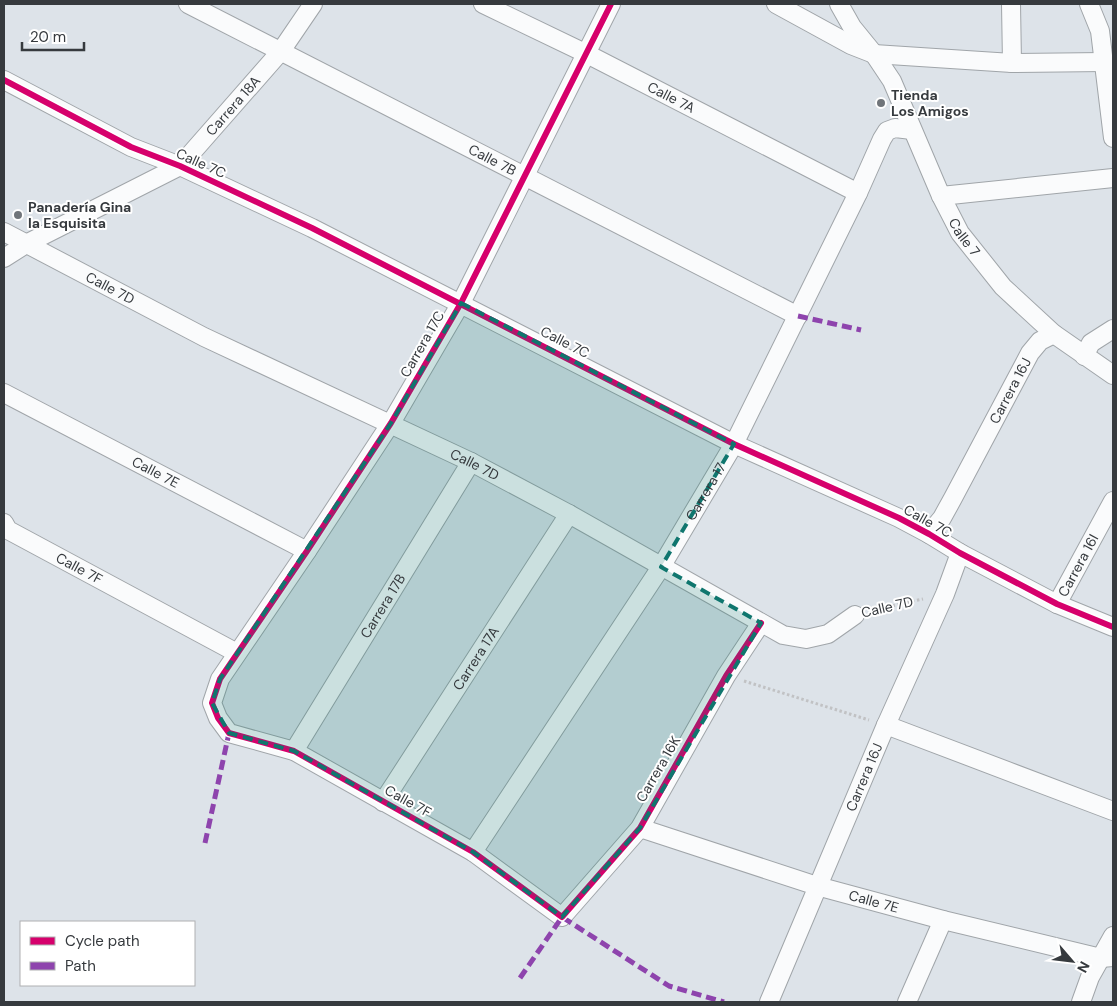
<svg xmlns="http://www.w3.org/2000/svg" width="1117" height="1006" font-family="'DM Sans',sans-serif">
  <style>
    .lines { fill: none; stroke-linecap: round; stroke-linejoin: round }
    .minor-casing { stroke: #a0a5a9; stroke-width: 20 }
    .path { stroke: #c1c2c4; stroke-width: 3; stroke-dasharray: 2.5 2.5; stroke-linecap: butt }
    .minor { stroke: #fafbfc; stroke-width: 18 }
    .quiet { stroke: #8e44ad; stroke-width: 5; stroke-dasharray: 10 5; stroke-linecap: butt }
    .cycleway-casing { stroke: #fff; stroke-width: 9 }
    .cycleway { stroke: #d6006c; stroke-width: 6 }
    .marked { fill: #0f766e; fill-opacity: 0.2; stroke: #0f766e; stroke-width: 4; stroke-dasharray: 10 6; stroke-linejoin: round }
    .poi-dot { fill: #70757a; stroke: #fff; stroke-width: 2 }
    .labels { text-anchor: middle; stroke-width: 4; stroke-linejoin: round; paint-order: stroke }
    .poi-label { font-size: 14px; font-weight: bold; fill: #363a3e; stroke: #fff; text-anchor: start }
    .street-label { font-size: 14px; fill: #363a3e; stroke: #fff }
  </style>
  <rect width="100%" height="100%" fill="#dde3e9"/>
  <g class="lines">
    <!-- minor casing -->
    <g class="minor-casing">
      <g id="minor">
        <path id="s1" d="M188 4 798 316"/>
        <path id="s2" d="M483 4 587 54 858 193"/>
        <polyline points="611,4 461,303 391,423 307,551 220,679 212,703 218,718 229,733 294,751 473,852 562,917 640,828 726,676 761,623"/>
        <polyline points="776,4 851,45 874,54 1012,63 1104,62"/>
        <path id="s3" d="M839 4 852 27 874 54 892 81 941 196 960 233 1003 287 1054 334 1113 375"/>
        <polyline points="1011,4 1012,63"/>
        <polyline points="1089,4 1100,31 1113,138"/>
        <polyline points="4,80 131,147 180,166 312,228 734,444 899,518 929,534 960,553 1057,604 1113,627"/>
        <polyline points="941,196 1113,178"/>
        <path id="s4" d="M4 232 204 337 471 462 569 514 783 635 806 639 828 634 855 615"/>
        <path id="s5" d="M4 258 26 244 180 166 281 51 313 4"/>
        <polyline points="1084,356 1091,343 1113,329"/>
        <path id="s6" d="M4 393 307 551"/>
        <path id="s7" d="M4 523 8 530 237 653"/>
        <path id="s8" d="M929 534 942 518 953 498 1030 353 1040 341 1054 334"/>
        <path id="s9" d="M1057 604 1113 501"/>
        <polyline points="886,725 1113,811"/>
        <path id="s10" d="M294 751 471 462"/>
        <path id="s11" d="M383 802 569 514"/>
        <path id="s12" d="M640 828 817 886 943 920 1101 958 1113 957"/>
        <path id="s13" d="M473 852 661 567 734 444 858 193 882 139 887 131 895 128 912 130"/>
        <path id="s14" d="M769 1002 886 725 945 594 960 553"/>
        <polyline points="907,1002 943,920"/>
        <polyline points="1081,1002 1090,977 1113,936"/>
      </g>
    </g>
    <!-- path -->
    <g class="path">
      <polyline points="873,610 923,599"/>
      <polyline points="744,681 869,720"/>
    </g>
    <!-- minor -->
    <use href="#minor" class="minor"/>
    <!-- quiet -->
    <g class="quiet">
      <polyline points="798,316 861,330"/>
      <polyline points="205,843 229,733"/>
      <polyline points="520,978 562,917 669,986 724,1002"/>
    </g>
    <!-- cycleway casing -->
    <g class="cycleway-casing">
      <g id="cycleway">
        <polyline points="611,4 461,303 391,423 307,551 220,679 212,703 218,718 229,733 294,751 473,852 562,917 640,828 726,676 761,623"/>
        <polyline points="4,80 131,147 180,166 312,228 734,444 899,518 929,534 960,553 1057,604 1113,627"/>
      </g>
    </g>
    <!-- cycleway -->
    <use href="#cycleway" class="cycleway"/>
  </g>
  <!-- marked area -->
  <path class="marked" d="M461 303 734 444 661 567 761 623 640 828 562 917 473 852 294 751 229 733 212 703 220 679 391 423Z"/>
  <!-- markers -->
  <g class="poi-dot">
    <circle cx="881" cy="103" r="5"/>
    <circle cx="18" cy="215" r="5"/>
  </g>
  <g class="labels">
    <!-- poi labels -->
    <g class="poi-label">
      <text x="891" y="100">Tienda<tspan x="891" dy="16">Los Amigos</tspan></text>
      <text x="28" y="212">Panadería Gina<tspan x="28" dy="16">la Esquisita</tspan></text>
    </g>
    <!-- street labels -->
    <g class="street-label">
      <text dy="5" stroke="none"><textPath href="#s2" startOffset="210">Calle 7A</textPath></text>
      <text dy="5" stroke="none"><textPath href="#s5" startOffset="279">Carrera 18A</textPath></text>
      <text dy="5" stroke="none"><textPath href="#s1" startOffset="342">Calle 7B</textPath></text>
      <text transform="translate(201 163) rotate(24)" y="5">Calle 7C</text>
      <text dy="5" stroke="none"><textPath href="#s3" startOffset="266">Calle 7</textPath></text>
      <text dy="5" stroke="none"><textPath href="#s4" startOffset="120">Calle 7D</textPath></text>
      <text transform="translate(565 342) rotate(27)" y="5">Calle 7C</text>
      <text transform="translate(422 344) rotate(-60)" y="5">Carrera 17C</text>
      <text dy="5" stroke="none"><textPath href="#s8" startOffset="165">Carrera 16J</textPath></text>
      <text dy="5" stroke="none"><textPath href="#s4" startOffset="525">Calle 7D</textPath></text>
      <text dy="5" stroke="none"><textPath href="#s6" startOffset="171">Calle 7E</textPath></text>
      <text dy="5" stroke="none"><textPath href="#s13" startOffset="429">Carrera 17</textPath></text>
      <text transform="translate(928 521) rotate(29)" y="5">Calle 7C</text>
      <text dy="5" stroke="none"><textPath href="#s9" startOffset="44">Carrera 16I</textPath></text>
      <text dy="5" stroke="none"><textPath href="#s7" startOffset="89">Calle 7F</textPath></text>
      <text dy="5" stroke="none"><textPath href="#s10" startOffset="170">Carrera 17B</textPath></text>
      <text transform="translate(887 607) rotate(-13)" y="5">Calle 7D</text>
      <text dy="5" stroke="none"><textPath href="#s11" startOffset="171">Carrera 17A</textPath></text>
      <text transform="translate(658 769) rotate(-60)" y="5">Carrera 16K</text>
      <text dy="5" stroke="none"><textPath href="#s14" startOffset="244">Carrera 16J</textPath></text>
      <text transform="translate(408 801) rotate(29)" y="5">Calle 7F</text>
      <text dy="5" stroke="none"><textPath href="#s12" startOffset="245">Calle 7E</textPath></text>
    </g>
  </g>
  <!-- border -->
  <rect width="1117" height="1006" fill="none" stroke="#363a3e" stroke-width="10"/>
  <!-- legend -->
  <rect x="20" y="921" width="175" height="65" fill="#ffffff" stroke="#afb0b2"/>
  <rect x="30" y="937" width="25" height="8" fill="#d6006c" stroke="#afb0b2"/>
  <text x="65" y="946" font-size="15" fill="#363a3e">Cycle path</text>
  <rect x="30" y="962" width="25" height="8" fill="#8e44ad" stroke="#afb0b2"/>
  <text x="65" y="971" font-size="15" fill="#363a3e">Path</text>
  <!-- north arrow -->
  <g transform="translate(1072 961) rotate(118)" stroke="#ffffff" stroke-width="4" paint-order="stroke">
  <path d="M0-4L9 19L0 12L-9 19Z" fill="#363a3e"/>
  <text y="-8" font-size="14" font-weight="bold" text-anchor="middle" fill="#363a3e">N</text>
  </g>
  <!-- scale -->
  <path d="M22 42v8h62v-8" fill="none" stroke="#363a3e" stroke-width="2.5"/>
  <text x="30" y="42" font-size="15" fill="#363a3e" stroke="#ffffff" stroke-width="4" paint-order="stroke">20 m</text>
</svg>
